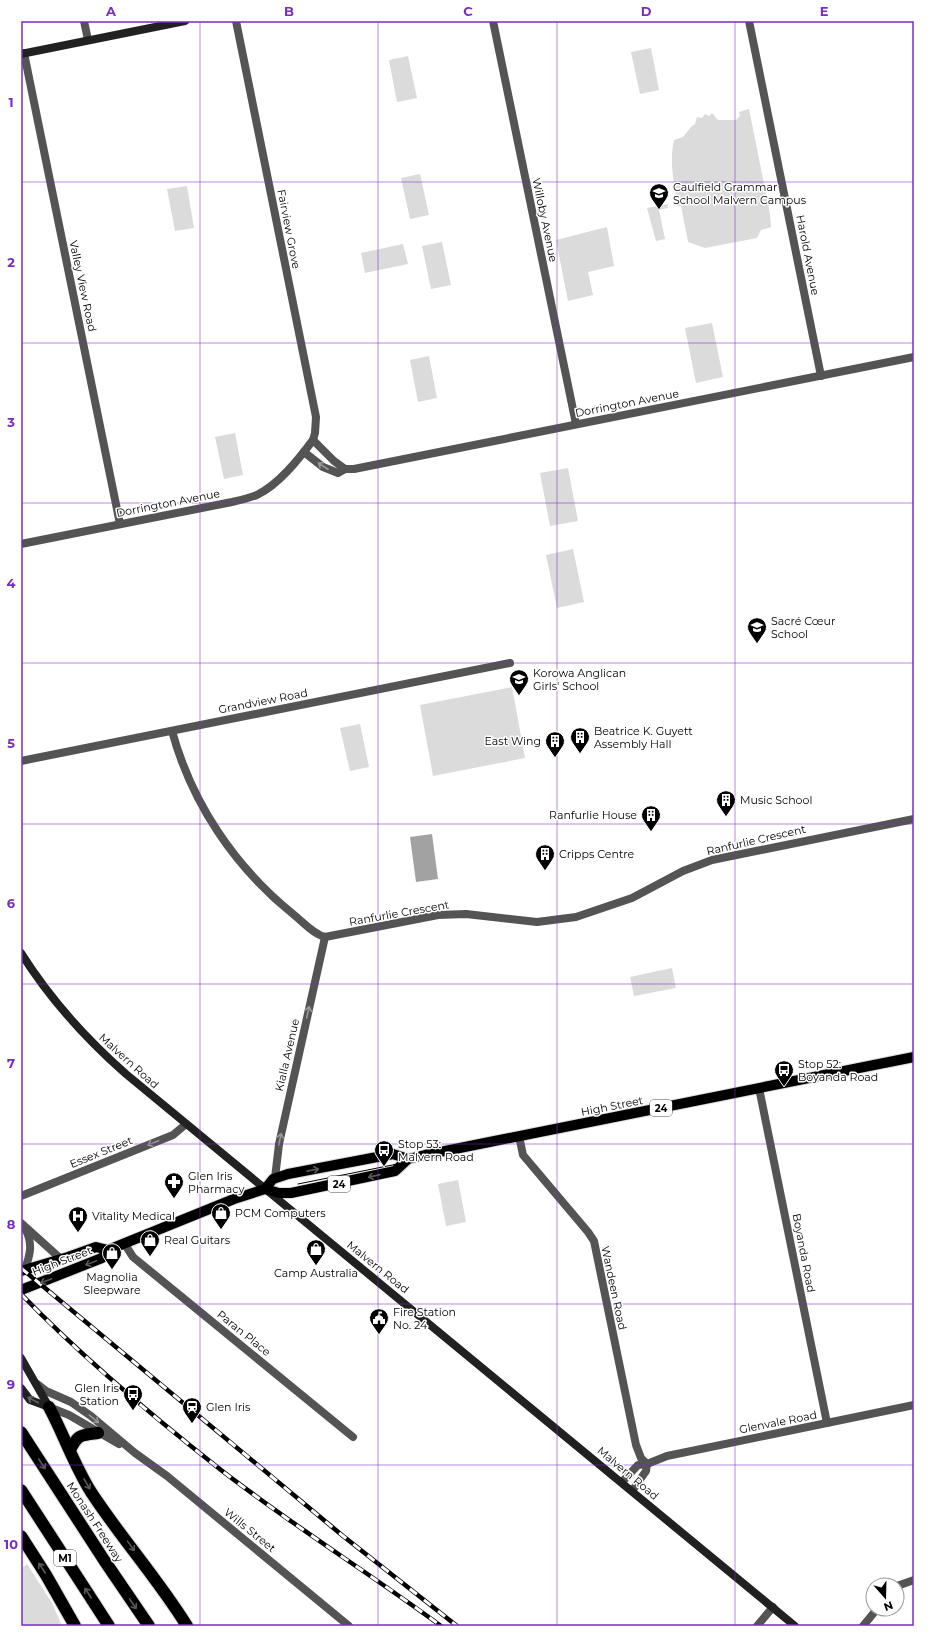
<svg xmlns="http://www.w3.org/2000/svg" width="935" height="1647" font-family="Montserrat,sans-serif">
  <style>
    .green { fill: #dbdbdb }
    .water { fill: #a2a2a2 }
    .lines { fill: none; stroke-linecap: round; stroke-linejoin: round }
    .primary-casing { stroke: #dbdbdb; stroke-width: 12 }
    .motorway-casing { stroke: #dbdbdb; stroke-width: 14 }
    .minor { stroke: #545454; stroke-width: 8 }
    .secondary { stroke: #212121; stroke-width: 8 }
    .primary { stroke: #000; stroke-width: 10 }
    .motorway { stroke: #000; stroke-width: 12 }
    .tram { stroke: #000; stroke-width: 1 }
    .rail-casing { stroke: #000; stroke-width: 4.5 }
    .rail { stroke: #fff; stroke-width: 3; stroke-dasharray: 9; stroke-linecap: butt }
    .oneway { stroke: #989898 }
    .oneway2 { stroke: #595959 }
    .oneway3 { stroke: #646464 }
    .grid { fill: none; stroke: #7b2cbf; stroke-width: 1; stroke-opacity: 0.55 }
    .labels { text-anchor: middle; stroke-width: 3; stroke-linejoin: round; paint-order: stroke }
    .shield { fill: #fff; stroke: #4c4c4c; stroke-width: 1 }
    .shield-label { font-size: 10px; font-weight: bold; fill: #000 }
    .poi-label { font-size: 11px; fill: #000; stroke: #fff; text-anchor: start }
    .street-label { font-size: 11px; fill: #000; stroke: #fff }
    .neatline { fill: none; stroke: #7b2cbf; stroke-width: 1.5 }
    .grid-label { font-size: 13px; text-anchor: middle; font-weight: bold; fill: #7b2cbf }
  </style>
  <rect width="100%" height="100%" fill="#fff"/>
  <!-- green -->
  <g class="green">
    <polygon points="651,48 659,90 640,94 631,52"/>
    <polygon points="408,56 417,98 397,102 389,60"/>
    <path d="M749 109 770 214 771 227 761 230 757 238 705 248 688 242 681 206H678C674 184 669 162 674 140L683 137 691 127 695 124 697 117 702 118 705 114 709 116 712 113 718 120H736L740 116 739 112Z"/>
    <polygon points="420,174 429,215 410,219 401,178"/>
    <polygon points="187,186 194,228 175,231 167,189"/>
    <polygon points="668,204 668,208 659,210 665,239 656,241 647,208"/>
    <polygon points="607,227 614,266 588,272 593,295 568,301 556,240"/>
    <polygon points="442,242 451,285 431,289 422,246"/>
    <polygon points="403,244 408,264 365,273 361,253"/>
    <polygon points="712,323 723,377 696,383 685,328"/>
    <polygon points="429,356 437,398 418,402 410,360"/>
    <polygon points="235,433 243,475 224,479 215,437"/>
    <polygon points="568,468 578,521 550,526 540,473"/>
    <polygon points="573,549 584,602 557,608 546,555"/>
    <polygon points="512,687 525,758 433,776 420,705"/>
    <polygon points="360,724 369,767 350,771 340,728"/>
    <polygon points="672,968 676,988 634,996 630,977"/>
    <polygon points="458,1180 466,1222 446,1226 438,1184"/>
    <polygon points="27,1564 52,1603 62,1626 21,1626 21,1569"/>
  </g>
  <!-- water -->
  <polygon class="water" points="432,834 438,879 416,882 410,837"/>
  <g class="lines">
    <!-- primary casing -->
    <g class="primary-casing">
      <g id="primary">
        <polyline points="265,1189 273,1179 288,1174 393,1154 408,1159"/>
        <polyline points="21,1271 68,1257 96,1247 108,1250"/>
        <polyline points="21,1290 102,1258 108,1250 234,1199 265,1189 279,1193 291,1193 395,1171 408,1159 425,1155 914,1057"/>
      </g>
    </g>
    <!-- motorway casing -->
    <g class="motorway-casing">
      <g id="motorway">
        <path d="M49 1407C64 1435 74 1465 91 1492 121 1538 158 1579 187 1626"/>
        <polyline points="21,1432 104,1560 149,1626"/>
        <path d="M70 1450C78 1434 81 1435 98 1433"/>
        <polyline points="21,1490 109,1626"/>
        <polyline points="21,1536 46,1575 75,1626"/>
      </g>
    </g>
    <!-- minor -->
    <g class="minor">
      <polyline points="84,21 88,40"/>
      <polyline points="493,21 576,424"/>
      <polyline points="749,21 821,376"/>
      <polyline points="24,53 120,524"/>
      <polyline points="313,440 334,461 345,469"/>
      <polyline points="304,452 323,467 338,473 345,469 354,469 914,357"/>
      <path d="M21 544 232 502C241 500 249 498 257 495 279 484 298 460 313 440L315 433 316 417 236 21"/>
      <path d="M172 731C192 804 235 867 293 914 302 921 313 934 325 937L438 915 466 914 537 922 576 917 632 898 683 871 712 860 914 819"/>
      <polyline points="21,761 510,663"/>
      <polyline points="759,1088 827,1423"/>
      <polyline points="519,1136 523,1155 588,1232 594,1241 636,1445 641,1458 647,1464"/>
      <polyline points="275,1178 279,1144 325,937"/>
      <polyline points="21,1196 173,1135 186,1124"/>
      <polyline points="21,1223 61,1259"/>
      <polyline points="124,1243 133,1257 353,1437"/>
      <path d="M25 1269C30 1255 33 1245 26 1230"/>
      <polyline points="37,1384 46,1391 71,1402 91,1416 135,1453 167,1476 349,1626"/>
      <polyline points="49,1407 69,1415 119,1444"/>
      <polyline points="622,1482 638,1465 647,1464 667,1456 914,1405"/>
      <polyline points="632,1491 646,1471 647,1464"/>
      <polyline points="897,1586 914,1580"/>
      <polyline points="757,1626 773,1607"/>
      <polyline points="863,1626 877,1609"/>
    </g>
    <!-- secondary -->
    <g class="secondary">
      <polyline points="21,54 185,21"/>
      <path d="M21 953C50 999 85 1038 126 1074L795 1626"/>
      <polyline points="21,1358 49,1407"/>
      <polyline points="21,1388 30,1400 49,1407"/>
    </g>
    <!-- primary -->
    <use href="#primary" class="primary"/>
    <!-- motorway -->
    <use href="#motorway" class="motorway"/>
    <!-- tram -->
    <g class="tram">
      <polyline points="431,1153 446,1148 914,1054"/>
      <polyline points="298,1184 914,1060"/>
    </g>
    <!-- rail casing -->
    <g class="rail-casing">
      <g id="rail">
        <polyline points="21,1268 343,1536 457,1626"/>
        <path d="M21 1294C83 1358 151 1415 221 1470 292 1525 369 1573 441 1626"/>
      </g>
    </g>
    <!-- rail -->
    <use href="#rail" class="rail"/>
  </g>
  <!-- one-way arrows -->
  <defs><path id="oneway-shaft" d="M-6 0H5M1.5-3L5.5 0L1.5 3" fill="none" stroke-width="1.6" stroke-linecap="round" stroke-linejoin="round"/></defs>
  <g class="oneway">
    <use href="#oneway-shaft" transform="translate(323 466) rotate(-147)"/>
    <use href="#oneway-shaft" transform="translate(308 1012) rotate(-77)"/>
    <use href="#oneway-shaft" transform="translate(280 1139) rotate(-79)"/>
    <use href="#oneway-shaft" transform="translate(153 1143) rotate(158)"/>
    <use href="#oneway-shaft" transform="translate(94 1419) rotate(39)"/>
  </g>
  <g class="oneway2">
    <use href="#oneway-shaft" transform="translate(313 1170) rotate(-11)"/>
    <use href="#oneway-shaft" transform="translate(374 1176) rotate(167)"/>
    <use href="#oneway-shaft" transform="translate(91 1263) rotate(158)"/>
    <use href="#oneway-shaft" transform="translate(46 1281) rotate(159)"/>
    <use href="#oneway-shaft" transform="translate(42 1464) rotate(57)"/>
    <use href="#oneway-shaft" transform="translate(87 1484) rotate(59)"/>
    <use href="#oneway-shaft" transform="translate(131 1546) rotate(54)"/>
    <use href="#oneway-shaft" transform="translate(42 1568) rotate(-123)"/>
    <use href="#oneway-shaft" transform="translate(88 1593) rotate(-123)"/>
    <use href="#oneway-shaft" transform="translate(133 1604) rotate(56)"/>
  </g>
  <use class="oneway3" href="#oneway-shaft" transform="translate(33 1400) rotate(-152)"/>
  <!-- grid -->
  <path class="grid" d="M200 21V1626M378 21V1626M557 21V1626M735 21V1626M21 182H914M21 343H914M21 503H914M21 663H914M21 824H914M21 984H914M21 1144H914M21 1304H914M21 1465H914"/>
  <!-- icons -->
  <defs>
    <g id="school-pin" transform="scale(1)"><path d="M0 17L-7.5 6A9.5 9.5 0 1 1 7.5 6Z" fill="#000" stroke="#fff"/><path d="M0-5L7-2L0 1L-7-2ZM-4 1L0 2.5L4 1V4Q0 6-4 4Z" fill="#fff"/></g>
    <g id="building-pin" transform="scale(1)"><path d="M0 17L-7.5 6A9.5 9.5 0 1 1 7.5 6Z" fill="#000" stroke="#fff"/><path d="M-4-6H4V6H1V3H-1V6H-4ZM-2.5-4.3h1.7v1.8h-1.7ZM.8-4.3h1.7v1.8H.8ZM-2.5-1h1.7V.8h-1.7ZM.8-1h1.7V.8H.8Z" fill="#fff"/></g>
    <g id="bus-pin" transform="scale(1)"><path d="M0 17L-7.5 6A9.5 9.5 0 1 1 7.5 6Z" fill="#000" stroke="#fff"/><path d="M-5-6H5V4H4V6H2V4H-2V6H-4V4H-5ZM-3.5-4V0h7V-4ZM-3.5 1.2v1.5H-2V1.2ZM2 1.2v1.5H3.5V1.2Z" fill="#fff"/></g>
    <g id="pharmacy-pin" transform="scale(1)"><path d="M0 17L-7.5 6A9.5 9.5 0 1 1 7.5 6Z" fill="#000" stroke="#fff"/><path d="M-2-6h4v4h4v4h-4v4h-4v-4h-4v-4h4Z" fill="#fff"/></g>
    <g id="shop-pin" transform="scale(1)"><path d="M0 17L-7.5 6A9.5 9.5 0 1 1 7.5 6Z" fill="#000" stroke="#fff"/><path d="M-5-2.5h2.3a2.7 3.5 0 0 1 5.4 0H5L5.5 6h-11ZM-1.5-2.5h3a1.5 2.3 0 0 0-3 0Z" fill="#fff"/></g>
    <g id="hospital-pin" transform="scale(1)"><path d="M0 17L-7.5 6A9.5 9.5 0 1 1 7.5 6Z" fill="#000" stroke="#fff"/><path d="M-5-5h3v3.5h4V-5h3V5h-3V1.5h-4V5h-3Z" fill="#fff"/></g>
    <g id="civic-pin" transform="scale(1)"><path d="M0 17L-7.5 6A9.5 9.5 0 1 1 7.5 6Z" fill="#000" stroke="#fff"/><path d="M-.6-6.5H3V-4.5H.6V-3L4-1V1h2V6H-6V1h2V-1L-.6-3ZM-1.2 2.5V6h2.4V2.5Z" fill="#fff"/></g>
    <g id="station-pin" transform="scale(1)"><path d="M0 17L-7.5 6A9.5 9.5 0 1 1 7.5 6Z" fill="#000" stroke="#fff"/><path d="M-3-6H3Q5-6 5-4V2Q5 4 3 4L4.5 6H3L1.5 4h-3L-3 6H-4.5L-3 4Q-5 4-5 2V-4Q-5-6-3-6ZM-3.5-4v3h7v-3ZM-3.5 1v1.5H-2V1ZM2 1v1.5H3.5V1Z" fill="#fff"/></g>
  </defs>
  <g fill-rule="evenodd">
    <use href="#school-pin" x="659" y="193"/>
    <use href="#school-pin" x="757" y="627"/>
    <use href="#school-pin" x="519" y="679"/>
    <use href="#building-pin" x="580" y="737"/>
    <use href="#building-pin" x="555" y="741"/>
    <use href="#building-pin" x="726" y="800"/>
    <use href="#building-pin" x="651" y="815"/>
    <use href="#building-pin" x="545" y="854"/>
    <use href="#bus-pin" x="784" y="1070"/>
    <use href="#bus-pin" x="384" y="1150"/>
    <use href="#pharmacy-pin" x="174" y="1182"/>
    <use href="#shop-pin" x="221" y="1213"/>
    <use href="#hospital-pin" x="78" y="1216"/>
    <use href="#shop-pin" x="150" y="1240"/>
    <use href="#shop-pin" x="316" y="1249"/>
    <use href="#shop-pin" x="112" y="1253"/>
    <use href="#civic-pin" x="379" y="1318"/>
    <use href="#bus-pin" x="133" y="1394"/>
    <use href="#station-pin" x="192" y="1407"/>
  </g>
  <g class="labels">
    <!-- shield labels -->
    <g class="shield">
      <rect x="650" y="1100" width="22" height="16" rx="3"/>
      <rect x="328" y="1176" width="22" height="16" rx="3"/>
      <rect x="54" y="1550" width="22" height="16" rx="3"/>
    </g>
    <g class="shield-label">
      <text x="661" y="1112">24</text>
      <text x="339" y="1188">24</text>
      <text x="65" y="1562">M1</text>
    </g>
    <!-- poi labels -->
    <g class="poi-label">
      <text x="673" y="191">Caulfield Grammar<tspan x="673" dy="13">School Malvern Campus</tspan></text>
      <text x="771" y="625">Sacré Cœur<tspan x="771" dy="13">School</tspan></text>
      <text x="533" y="677">Korowa Anglican<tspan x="533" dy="13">Girls' School</tspan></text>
      <text x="594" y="735">Beatrice K. Guyett<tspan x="594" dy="13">Assembly Hall</tspan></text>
      <text x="541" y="745" text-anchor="end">East Wing</text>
      <text x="740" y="804">Music School</text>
      <text x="637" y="819" text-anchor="end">Ranfurlie House</text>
      <text x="559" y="858">Cripps Centre</text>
      <text x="798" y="1068">Stop 52:<tspan x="798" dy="13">Boyanda Road</tspan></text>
      <text x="398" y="1148">Stop 53:<tspan x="398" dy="13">Malvern Road</tspan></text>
      <text x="188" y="1180">Glen Iris<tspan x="188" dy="13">Pharmacy</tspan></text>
      <text x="235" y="1217">PCM Computers</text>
      <text x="92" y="1220">Vitality Medical</text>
      <text x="164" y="1244">Real Guitars</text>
      <text x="316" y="1277" text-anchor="middle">Camp Australia</text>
      <text x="112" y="1281" text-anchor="middle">Magnolia<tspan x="112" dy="13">Sleepware</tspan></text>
      <text x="393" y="1316">Fire Station<tspan x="393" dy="13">No. 24</tspan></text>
      <text x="119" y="1392" text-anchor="end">Glen Iris<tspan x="119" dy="13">Station</tspan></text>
      <text x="206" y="1411">Glen Iris</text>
    </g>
    <!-- street labels -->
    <g class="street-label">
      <text transform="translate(545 220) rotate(78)" y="4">Willoby Avenue</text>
      <text transform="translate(289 229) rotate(79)" y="4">Fairview Grove</text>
      <text transform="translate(808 255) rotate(79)" y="4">Harold Avenue</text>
      <text transform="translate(83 286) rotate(78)" y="4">Valley View Road</text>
      <text transform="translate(627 403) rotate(-11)" y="4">Dorrington Avenue</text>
      <text transform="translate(168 503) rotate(-11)" y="4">Dorrington Avenue</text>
      <text transform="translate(263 701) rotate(-11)" y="4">Grandview Road</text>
      <text transform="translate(756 840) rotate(-13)" y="4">Ranfurlie Crescent</text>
      <text transform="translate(399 913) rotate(-10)" y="4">Ranfurlie Crescent</text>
      <text transform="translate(287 1055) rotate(-77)" y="4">Kialla Avenue</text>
      <text transform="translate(129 1061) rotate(42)" y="4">Malvern Road</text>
      <text transform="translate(612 1106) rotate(-11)" y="4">High Street</text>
      <text transform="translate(101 1152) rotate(-22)" y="4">Essex Street</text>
      <text transform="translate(804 1253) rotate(79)" y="4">Boyanda Road</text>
      <text transform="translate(62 1261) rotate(-21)" y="4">High Street</text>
      <text transform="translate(378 1267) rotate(39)" y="4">Malvern Road</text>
      <text transform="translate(614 1288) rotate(78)" y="4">Wandeen Road</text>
      <text transform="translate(244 1333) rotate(39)" y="4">Paran Place</text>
      <text transform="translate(778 1422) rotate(-11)" y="4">Glenvale Road</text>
      <text transform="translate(628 1473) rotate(40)" y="4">Malvern Road</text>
      <text transform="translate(95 1522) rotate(57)" y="4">Monash Freeway</text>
      <text transform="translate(250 1530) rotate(39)" y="4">Wills Street</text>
    </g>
  </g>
  <!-- border -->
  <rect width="935" height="1647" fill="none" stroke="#ffffff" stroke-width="44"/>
  <!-- north arrow -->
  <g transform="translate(885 1597) rotate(160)"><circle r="19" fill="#ffffff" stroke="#999999"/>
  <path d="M0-3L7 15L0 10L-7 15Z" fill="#000000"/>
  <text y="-6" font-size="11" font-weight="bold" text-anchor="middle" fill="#000000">N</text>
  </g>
  <rect x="22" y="22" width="891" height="1603" class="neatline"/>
  <g class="grid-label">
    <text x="111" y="16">A</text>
    <text x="289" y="16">B</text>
    <text x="468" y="16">C</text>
    <text x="646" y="16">D</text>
    <text x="824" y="16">E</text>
    <text x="11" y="107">1</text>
    <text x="11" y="267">2</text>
    <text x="11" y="427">3</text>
    <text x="11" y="588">4</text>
    <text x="11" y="748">5</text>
    <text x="11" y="908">6</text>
    <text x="11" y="1068">7</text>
    <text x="11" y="1229">8</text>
    <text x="11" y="1389">9</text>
    <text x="11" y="1549">10</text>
  </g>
</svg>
